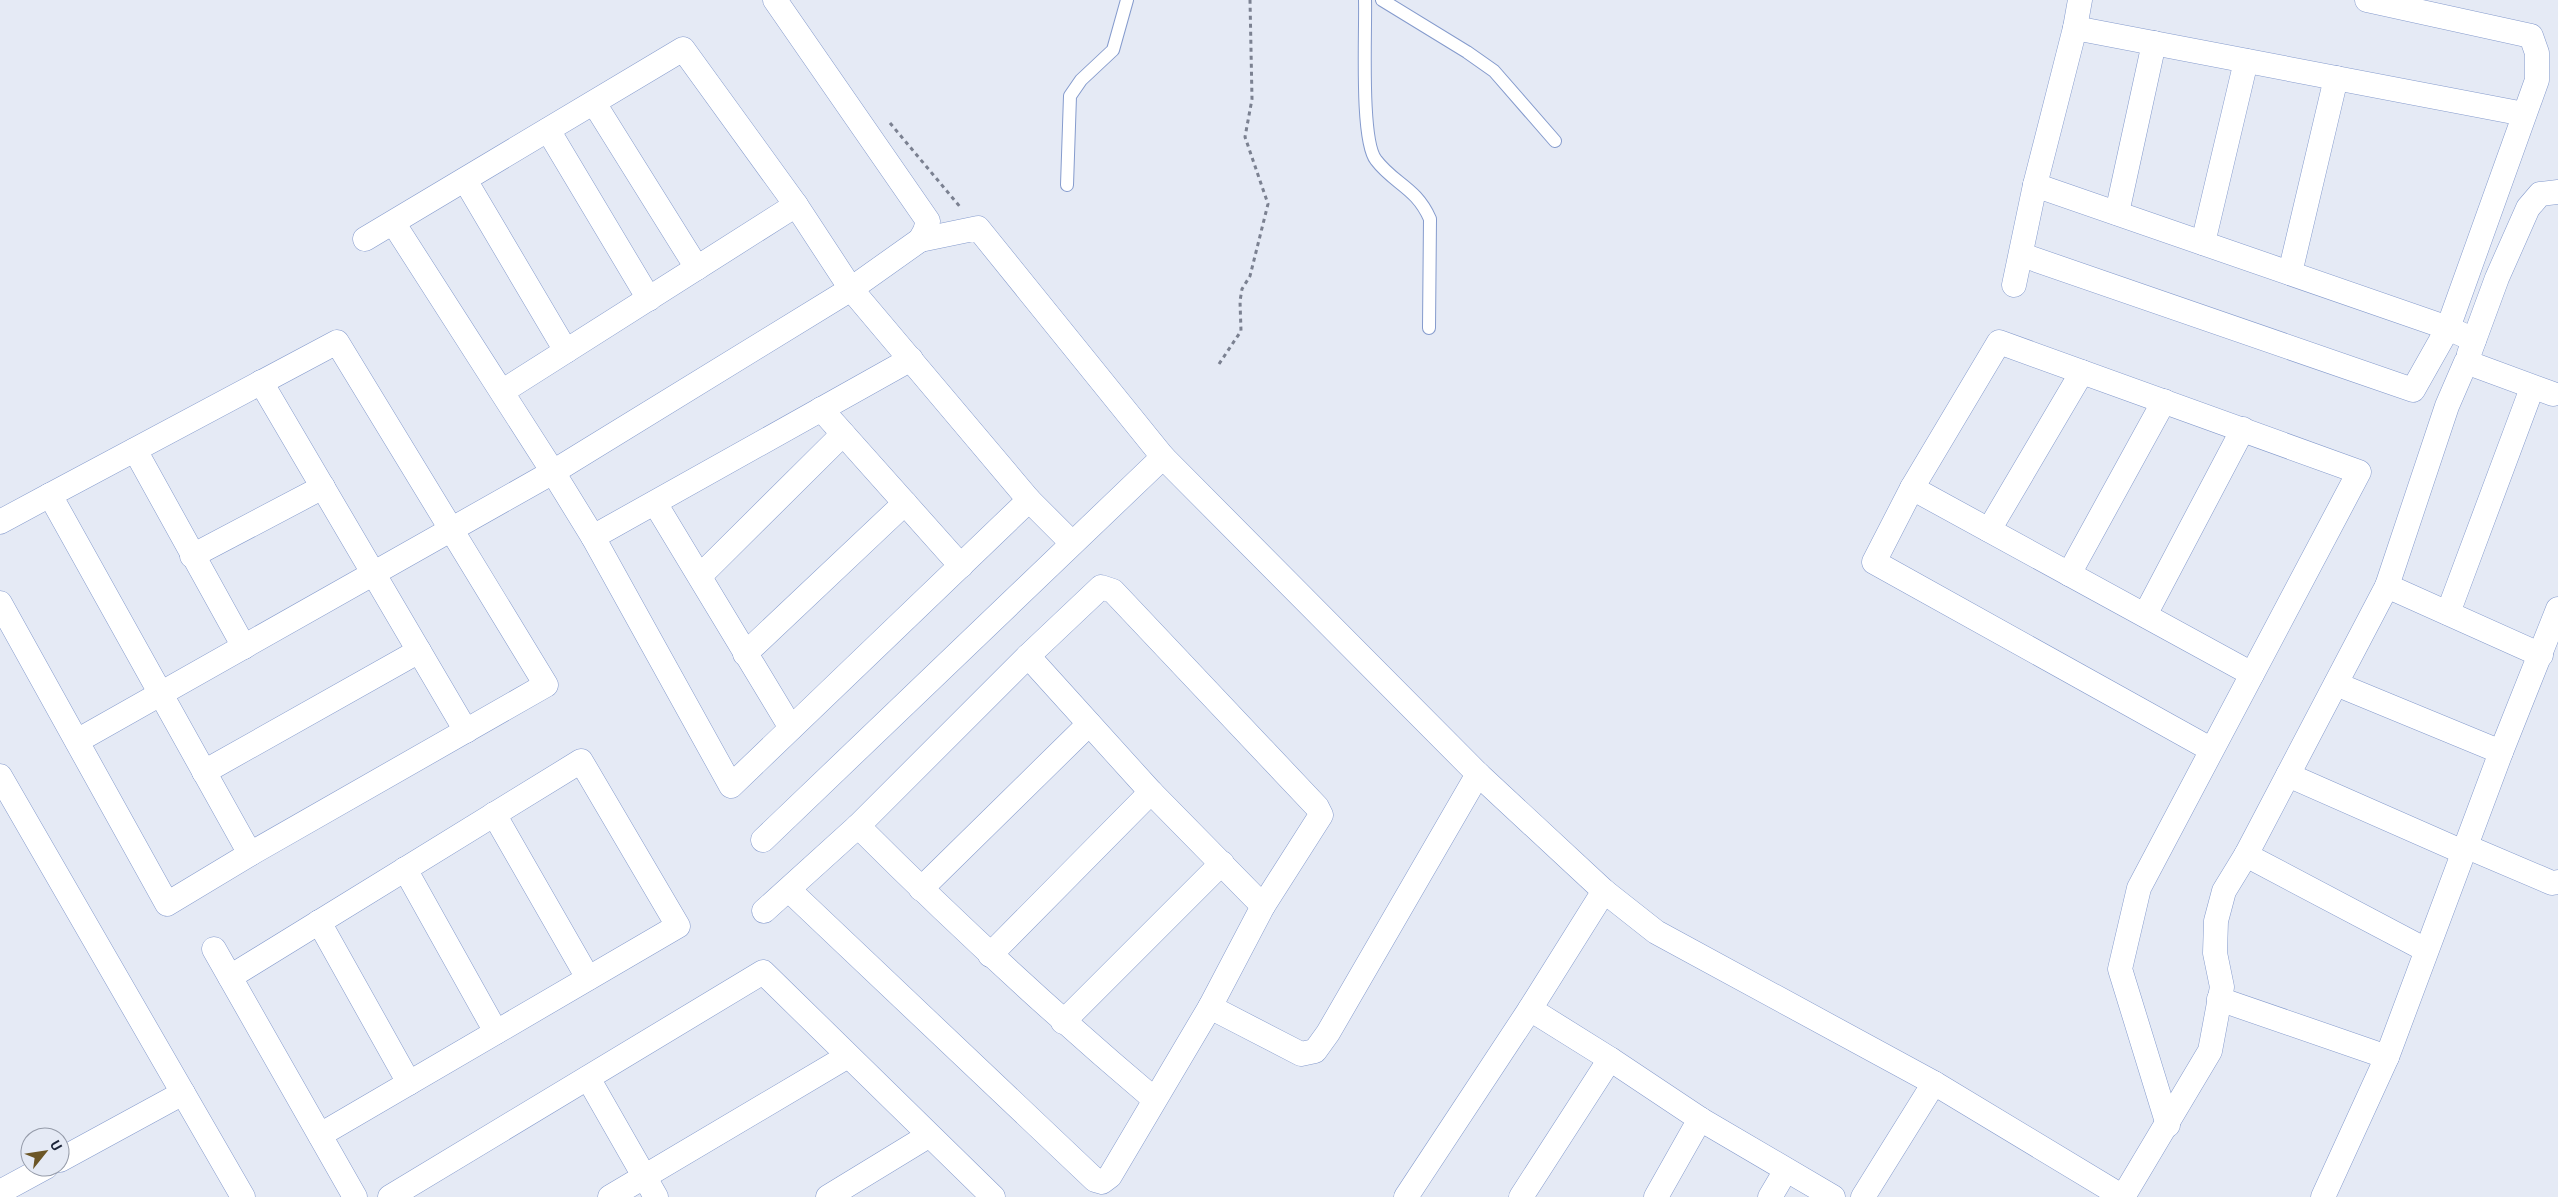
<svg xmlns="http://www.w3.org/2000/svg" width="2558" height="1197" font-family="Roboto,sans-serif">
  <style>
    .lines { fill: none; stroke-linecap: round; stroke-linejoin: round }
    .lane-casing { stroke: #859bcd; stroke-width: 14 }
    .street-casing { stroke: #859bcd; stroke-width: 25 }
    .path { stroke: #7b8191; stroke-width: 3; stroke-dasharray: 4 4; stroke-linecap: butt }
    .lane { stroke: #fff; stroke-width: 12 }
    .street { stroke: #fff; stroke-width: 24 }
  </style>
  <rect width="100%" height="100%" fill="#e5eaf5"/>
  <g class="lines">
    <!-- lane casing -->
    <g class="lane-casing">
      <g id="lane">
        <path d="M1365 0C1366 30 1360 140 1376 160 1394 184 1416 187 1430 219L1429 328"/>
        <polyline points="1382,0 1467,52 1494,71 1555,141"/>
        <polyline points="1067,185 1070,96 1081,80 1113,50 1127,0"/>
      </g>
    </g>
    <!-- street casing -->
    <g class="street-casing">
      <g id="street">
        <polyline points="2080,0 2075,28 2524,114"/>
        <polyline points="594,103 697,268"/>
        <polyline points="548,130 649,299"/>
        <polyline points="465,180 566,351"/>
        <polyline points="2035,185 2448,328 2474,340"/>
        <polyline points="2117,213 2154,43"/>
        <polyline points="394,224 553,472 851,289 1029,500 1072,543"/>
        <polyline points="365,239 683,49 796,205 851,289 920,240 925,231 928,221 775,0"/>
        <polyline points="920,240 978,228 1163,457 1478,774 1604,891 1656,932 1934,1083 2123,1197 2210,1051 2222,987 2215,953 2216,921 2224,891 2246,855 2387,586 2447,406 2466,362 2553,394"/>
        <polyline points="2203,243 2246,61"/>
        <polyline points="2022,255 2413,390 2448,328 2537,80 2537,53 2531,36 2367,0"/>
        <polyline points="2290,273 2336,78"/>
        <polyline points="2014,285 2035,185 2075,28"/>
        <polygon points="337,342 546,685 250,854 50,495"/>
        <polyline points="2469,354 2497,278 2528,208 2540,194 2558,192"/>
        <polyline points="261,382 466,731"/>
        <polyline points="503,391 796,205"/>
        <polyline points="821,409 961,566"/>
        <polyline points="135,450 244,647"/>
        <polyline points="1912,488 2252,674"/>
        <polyline points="655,503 791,728"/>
        <polyline points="0,522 50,495"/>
        <polyline points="1989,530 2082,372"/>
        <polyline points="593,537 731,786 1029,500"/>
        <polyline points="192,556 323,487"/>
        <polyline points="2069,574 2164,401"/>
        <polyline points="700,576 843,434"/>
        <polyline points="2387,586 2541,655"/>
        <polyline points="0,603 167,904 250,854"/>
        <polyline points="2448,613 2532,388"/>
        <polyline points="2145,615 2243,429"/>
        <polyline points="745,654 905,503"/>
        <polyline points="1028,656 1151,792 1263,906"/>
        <polyline points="2336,684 2501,752"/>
        <polyline points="77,741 553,472 593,537 911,359"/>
        <polyline points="204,772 419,651"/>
        <polyline points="2288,775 2463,852"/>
        <polyline points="0,776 243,1197"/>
        <polyline points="494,814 588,978"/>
        <path d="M858 826C953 921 1051 1012 1154 1099"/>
        <polyline points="763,840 1163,457"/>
        <polyline points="2465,846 2552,883 2558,882"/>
        <polyline points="2246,855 2426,950"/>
        <polyline points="405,869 496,1032"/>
        <polyline points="921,889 1089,724"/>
        <polyline points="1604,891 1530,1009 1610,1059 1700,1119 1833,1197"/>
        <polyline points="764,911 858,826 1028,656 1101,587 1113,591 1317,807 1321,815 1263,906 1210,1007 1110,1176 1102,1182 1095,1180 789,890"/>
        <polyline points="319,922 409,1083"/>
        <polyline points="214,949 355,1197"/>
        <polyline points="990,955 1151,792"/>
        <polyline points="230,977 581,761 678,926 320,1135"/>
        <polyline points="2219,999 2387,1057"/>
        <polyline points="1210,1007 1301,1054 1315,1051 1328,1033 1478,774"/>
        <polyline points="1063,1022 1222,863"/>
        <polyline points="588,1078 656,1197"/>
        <polyline points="2168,1125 2120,969 2139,888 2359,472 1999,342 1912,488 1874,562 2212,750"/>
        <polyline points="60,1160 183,1093"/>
        <polyline points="0,1192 46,1167"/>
        <polyline points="390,1197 763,972 993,1197"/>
        <polyline points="610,1197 848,1056"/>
        <polyline points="828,1197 928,1136"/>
        <polyline points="1406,1197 1530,1009"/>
        <polyline points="1521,1197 1610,1059"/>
        <polyline points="1656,1197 1700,1119"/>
        <polyline points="1770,1197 1786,1170"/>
        <polyline points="1863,1197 1934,1083"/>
        <polyline points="2323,1197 2387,1057 2501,752 2558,609"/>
      </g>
    </g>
    <!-- path -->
    <g class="path">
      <polyline points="890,123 961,208"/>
      <polyline points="1219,364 1241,331 1240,301 1242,289 1250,276 1268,204 1245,137 1252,99 1250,0"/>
    </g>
    <!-- lane -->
    <use href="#lane" class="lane"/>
    <!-- street -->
    <use href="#street" class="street"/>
  </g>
  <!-- north arrow -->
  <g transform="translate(45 1152) rotate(60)"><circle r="24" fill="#e5eaf5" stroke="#959ba9"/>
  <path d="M0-4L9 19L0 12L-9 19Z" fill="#6c5626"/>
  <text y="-8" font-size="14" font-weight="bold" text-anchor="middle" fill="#1c2438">U</text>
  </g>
</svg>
